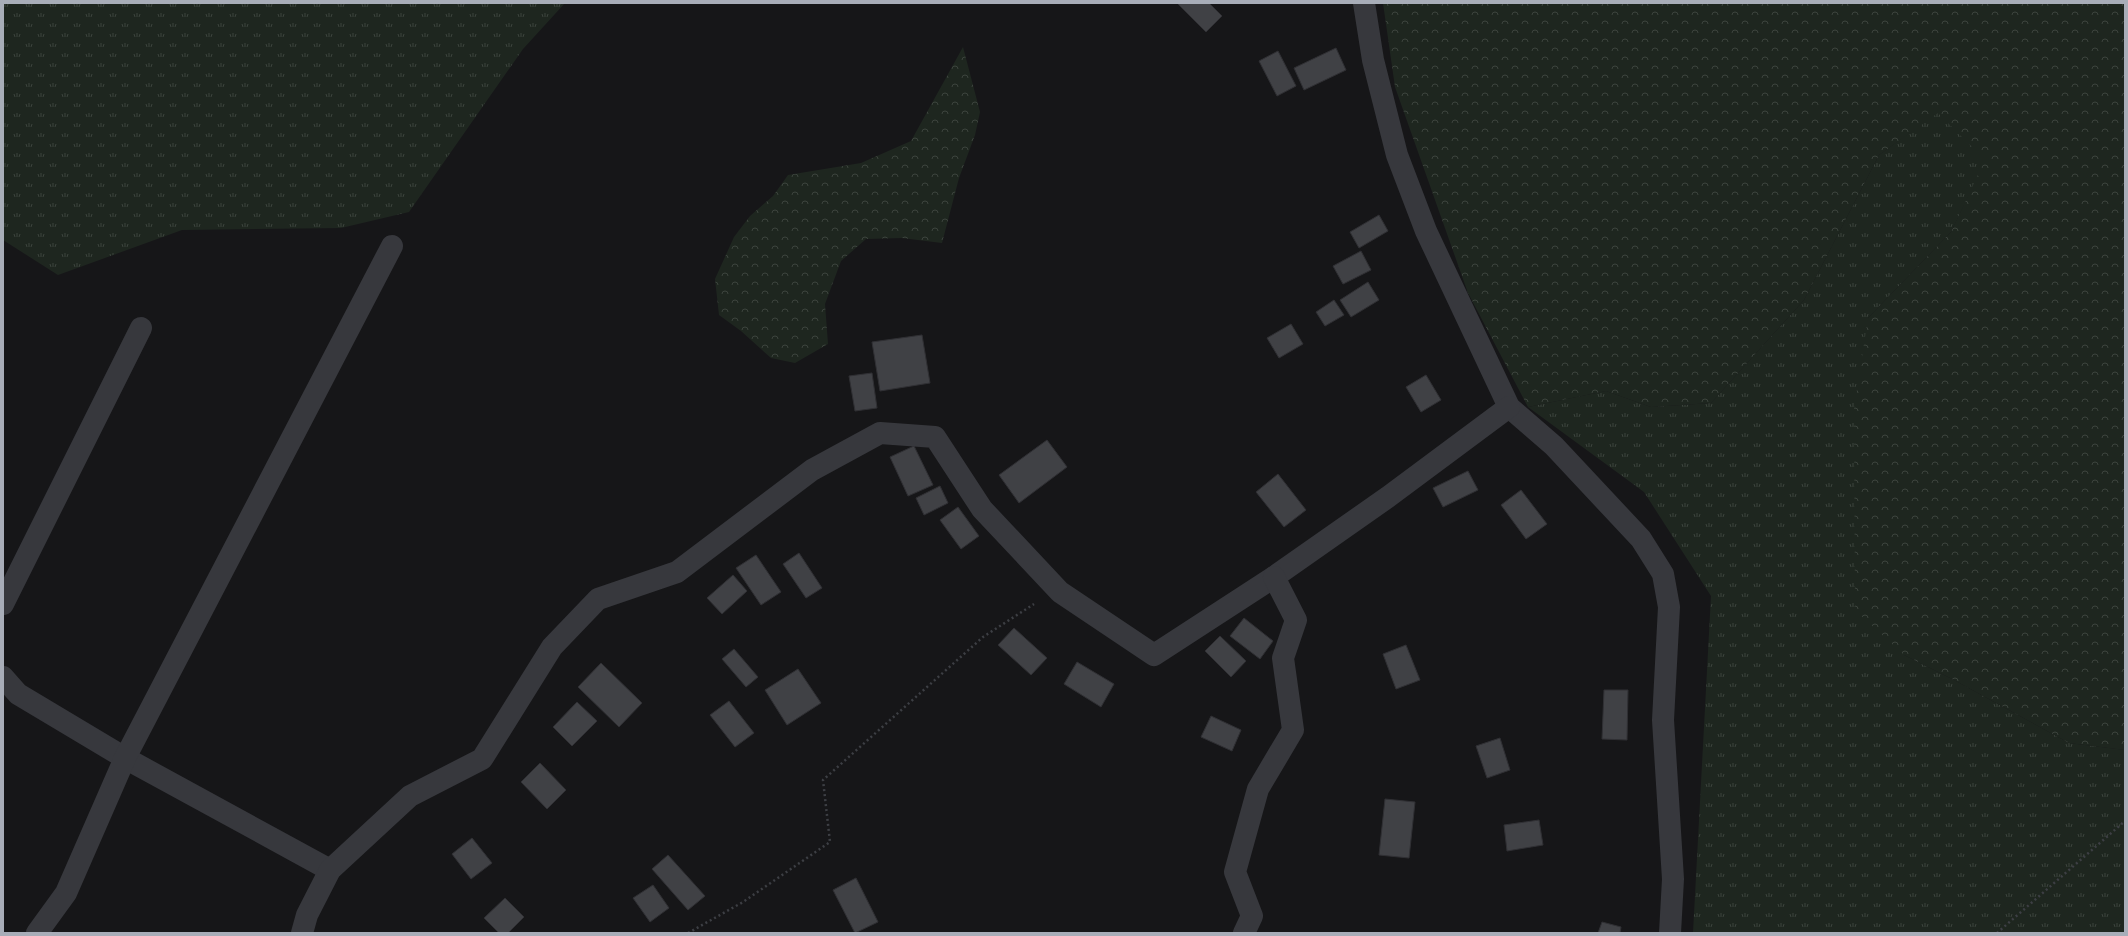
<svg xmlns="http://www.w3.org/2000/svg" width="2128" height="936" font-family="'Noto Sans',sans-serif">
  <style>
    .grass { fill: url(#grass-tufts) }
    .forest { fill: url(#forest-crowns) }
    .building { fill: #404145; stroke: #303034 }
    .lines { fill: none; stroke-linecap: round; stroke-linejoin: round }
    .path { stroke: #3d3f44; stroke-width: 2.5; stroke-dasharray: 2 3; stroke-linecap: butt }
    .minor { stroke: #37383d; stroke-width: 22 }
  </style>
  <defs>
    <pattern id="grass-tufts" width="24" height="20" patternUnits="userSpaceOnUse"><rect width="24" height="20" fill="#1e261f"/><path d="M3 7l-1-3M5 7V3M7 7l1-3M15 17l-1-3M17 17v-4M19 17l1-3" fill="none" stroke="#3c433d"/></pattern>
    <pattern id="forest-crowns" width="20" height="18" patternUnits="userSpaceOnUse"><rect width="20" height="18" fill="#1e261f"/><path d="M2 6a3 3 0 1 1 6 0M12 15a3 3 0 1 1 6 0" fill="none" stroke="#3c433d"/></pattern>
  </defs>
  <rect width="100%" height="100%" fill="#161618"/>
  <!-- grass -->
  <g class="grass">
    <polygon points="3,3 565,3 523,49 409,212 341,228 182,230 58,275 3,240"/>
    <polygon points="1938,112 1986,160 1951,232 1868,318 1904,655 1954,680 2069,743 2125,750 2125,933 1693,933 1711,596 1644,492 1528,407 1606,391 1651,407 1711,403 1804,300 1879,155"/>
  </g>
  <!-- forest -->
  <g class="forest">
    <polygon points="1383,3 2125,3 2125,750 2069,743 1954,680 1904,655 1855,610 1854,409 1868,318 1951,232 1985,160 1938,113 1879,155 1804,300 1711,403 1651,407 1606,391 1528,407 1468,293 1395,87"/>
    <polygon points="963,47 980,112 975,135 959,178 942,243 902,238 866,239 841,261 825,304 828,344 795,363 771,358 741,331 719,315 715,279 734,237 750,216 773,196 788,175 861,163 911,141"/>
  </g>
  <!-- building -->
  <g class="building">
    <polygon points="1177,3 1209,3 1222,16 1206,32"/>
    <polygon points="1336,48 1346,70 1304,90 1294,68"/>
    <polygon points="1278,51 1296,86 1277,96 1259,61"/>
    <polygon points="1379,215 1388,231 1359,248 1350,232"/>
    <polygon points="1361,251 1371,270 1343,284 1333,266"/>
    <polygon points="1368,282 1379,300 1351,317 1340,300"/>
    <polygon points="1334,300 1344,315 1325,326 1316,312"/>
    <polygon points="1291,324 1303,344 1279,358 1267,338"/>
    <polygon points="922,335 930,383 880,391 872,342"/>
    <polygon points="872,373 877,408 855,411 849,376"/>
    <polygon points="1426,375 1441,400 1421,412 1406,387"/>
    <polygon points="1047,440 1067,467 1019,503 999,475"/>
    <polygon points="914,446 933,485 908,496 890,457"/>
    <polygon points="1468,471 1478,490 1443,507 1433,488"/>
    <polygon points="1278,474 1306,510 1284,527 1256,492"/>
    <polygon points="940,486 948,503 924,515 916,498"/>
    <polygon points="1521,490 1547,524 1526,539 1501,505"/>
    <polygon points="958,507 979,536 961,549 940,520"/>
    <polygon points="799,553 822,588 806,598 783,564"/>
    <polygon points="756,555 781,592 761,605 736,568"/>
    <polygon points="733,575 747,591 722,614 707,598"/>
    <polygon points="1244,618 1273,641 1260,659 1230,636"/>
    <polygon points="1014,628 1047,658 1031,675 998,645"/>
    <polygon points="1220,636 1246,661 1231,677 1205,651"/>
    <polygon points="1406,645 1420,680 1396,689 1383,654"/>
    <polygon points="734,649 758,677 746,687 722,659"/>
    <polygon points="1077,662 1114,684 1101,707 1064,684"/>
    <polygon points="601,663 642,703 619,727 578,687"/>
    <polygon points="798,669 821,703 787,725 765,690"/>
    <polygon points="1604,690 1628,690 1627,740 1602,739"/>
    <polygon points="729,701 754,733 735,747 710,715"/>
    <polygon points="577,702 597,721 572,746 553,727"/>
    <polygon points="1211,716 1241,730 1232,751 1201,737"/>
    <polygon points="1500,738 1510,770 1487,778 1476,746"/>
    <polygon points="540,763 566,790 547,809 521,782"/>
    <polygon points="1385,799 1415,802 1409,858 1379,855"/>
    <polygon points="1539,820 1543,845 1507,851 1504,825"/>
    <polygon points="472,838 492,863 471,879 452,854"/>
    <polygon points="668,855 705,896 688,910 652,869"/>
    <polygon points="856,878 878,922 855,933 833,890"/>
    <polygon points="653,885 669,908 650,922 633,898"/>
    <polygon points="505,898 524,917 508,933 499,933 484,918"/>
    <polygon points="1602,922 1621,927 1620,933 1598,933"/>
  </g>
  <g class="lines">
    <!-- path -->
    <g class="path">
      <polyline points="688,933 743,902 830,842 823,780 983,637 1034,604"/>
      <polyline points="1997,933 2125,821"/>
    </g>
    <!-- minor -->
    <g class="minor">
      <polyline points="1364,3 1373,60 1397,155 1426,231 1509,407 1554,446 1641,539 1663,574 1669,607 1663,720 1673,879 1670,933"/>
      <polyline points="3,604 141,328"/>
      <polyline points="3,677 18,694 125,758 330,870"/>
      <polyline points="37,933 66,893 125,758 392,246"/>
      <polyline points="302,933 307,915 330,870 410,796 482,759 552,647 598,599 677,572 812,470 880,433 935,437 982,509 1060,592 1154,655 1274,577 1388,497 1509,407"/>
      <polyline points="1244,933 1252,916 1235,872 1258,789 1293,730 1283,658 1296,620 1274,577"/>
    </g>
  </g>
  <!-- border -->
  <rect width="2128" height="936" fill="none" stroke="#a8adb8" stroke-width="8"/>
</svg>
